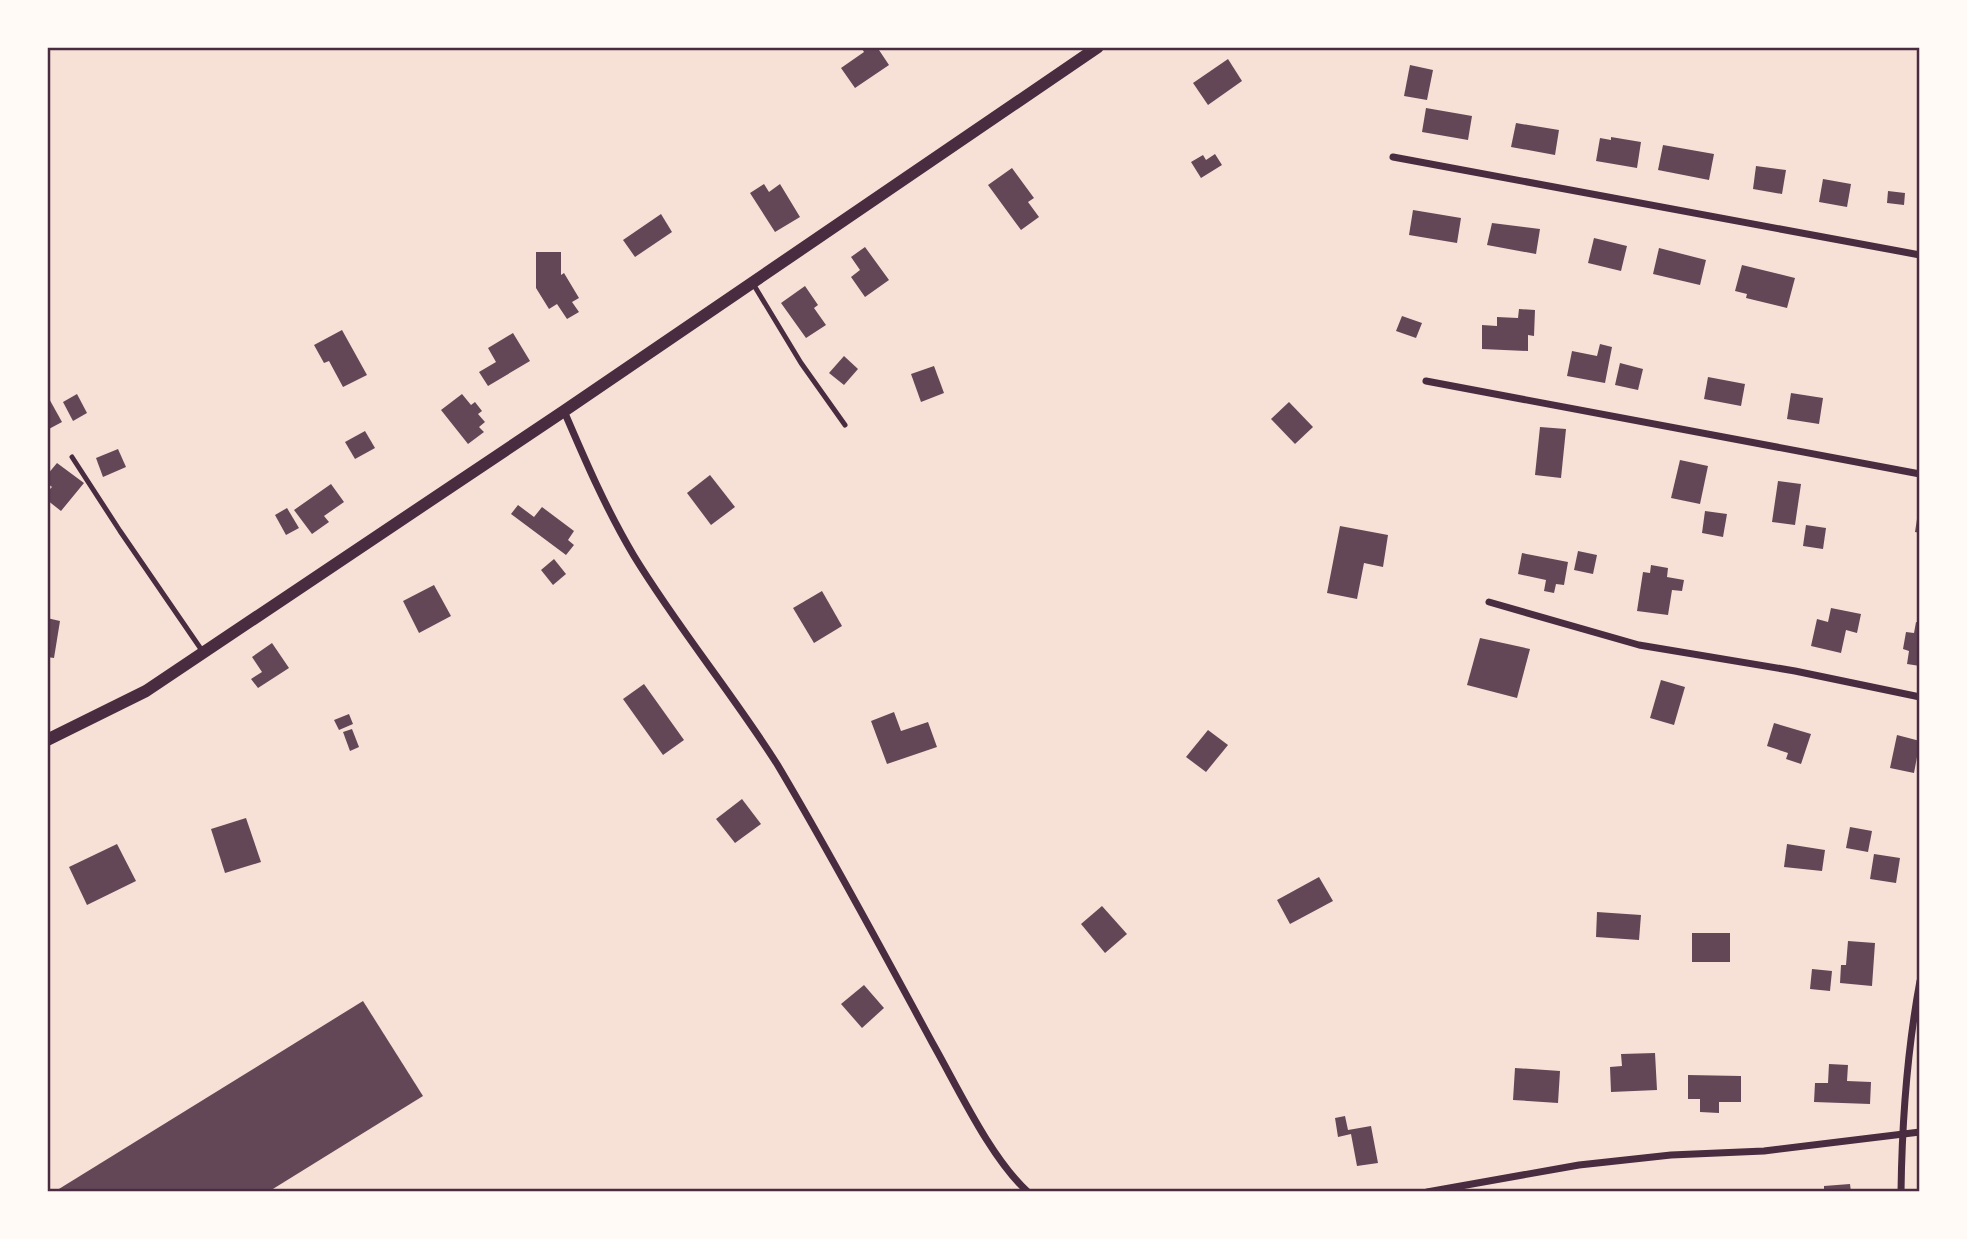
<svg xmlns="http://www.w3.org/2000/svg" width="1967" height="1239" font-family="Rubik,sans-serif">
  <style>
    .building { fill: #644757 }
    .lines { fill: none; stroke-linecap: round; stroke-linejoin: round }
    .service { stroke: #4a2c40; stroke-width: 5 }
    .minor { stroke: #4a2c40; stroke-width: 7 }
    .tertiary { stroke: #4a2c40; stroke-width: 12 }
    .neatline { fill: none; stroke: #4a2c40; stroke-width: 2.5 }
  </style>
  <rect width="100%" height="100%" fill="#f7e1d7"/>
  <!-- building -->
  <g class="building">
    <polygon points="861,47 877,47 889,65 855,88 841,68 864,52"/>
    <polygon points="1228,59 1242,81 1208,105 1193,83"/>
    <polygon points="1410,65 1433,70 1427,100 1404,96"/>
    <polygon points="1426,108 1472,116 1468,140 1422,132"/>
    <polygon points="1516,123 1559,130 1555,155 1511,147"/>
    <polygon points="1611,137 1641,142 1637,168 1596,161 1600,138 1611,140"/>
    <polygon points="1663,145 1714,154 1709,180 1658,170"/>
    <polygon points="1215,154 1222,165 1201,178 1191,162 1203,155 1206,160"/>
    <polygon points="1756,166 1786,170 1782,194 1753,189"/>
    <polygon points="1012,168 1034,198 1028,202 1039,217 1021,230 988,185"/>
    <polygon points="1823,179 1851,184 1847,207 1819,202"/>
    <polygon points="764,184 769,192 780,184 800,217 775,232 750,193"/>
    <polygon points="1888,191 1905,193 1904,205 1887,203"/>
    <polygon points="1413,210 1461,218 1457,243 1409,235"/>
    <polygon points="661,214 672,232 635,257 623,240"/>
    <polygon points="1492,223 1540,229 1536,254 1487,245"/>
    <polygon points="1594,238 1627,246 1621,271 1588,263"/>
    <polygon points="865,247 889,280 865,297 851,277 860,270 851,257"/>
    <polygon points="1659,248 1706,260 1700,285 1653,274"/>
    <polygon points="536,252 561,252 561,275 564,273 579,298 572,302 579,312 567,319 557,304 549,309 536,288"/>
    <polygon points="1742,265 1795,278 1787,308 1746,298 1747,294 1735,291"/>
    <polygon points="805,286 818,305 814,308 826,325 806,338 781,303"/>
    <polygon points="1519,309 1535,310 1534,336 1528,335 1528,351 1482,349 1482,325 1497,326 1497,317 1518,318"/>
    <polygon points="1402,316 1422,323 1416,338 1396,331"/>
    <polygon points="342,330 367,375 343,387 329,361 324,363 314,345"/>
    <polygon points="513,333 530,361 488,386 479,372 496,362 488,348"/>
    <polygon points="1600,344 1612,347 1605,383 1567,376 1572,351 1597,356"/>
    <polygon points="844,356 858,369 844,385 829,373"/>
    <polygon points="1620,363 1643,369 1638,390 1615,385"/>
    <polygon points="934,366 944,393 921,402 911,374"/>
    <polygon points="1708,377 1745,384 1741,406 1704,399"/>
    <polygon points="1791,393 1823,398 1819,424 1787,419"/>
    <polygon points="77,394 87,413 73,421 63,402"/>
    <polygon points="462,394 471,405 475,402 482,411 478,414 485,422 479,427 484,432 468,444 441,410"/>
    <polygon points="47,395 62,422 47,430"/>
    <polygon points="1289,402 1313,427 1295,444 1271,419"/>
    <polygon points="1540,427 1566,429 1561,478 1535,475"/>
    <polygon points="365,431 375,448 355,459 345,442"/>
    <polygon points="118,449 126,467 103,477 96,458"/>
    <polygon points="1680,460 1708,466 1700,504 1671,498"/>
    <polygon points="57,463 84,483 61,511 47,500 47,492 52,487 47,483 47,475"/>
    <polygon points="710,475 735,507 711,525 687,493"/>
    <polygon points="1778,481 1801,484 1795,525 1772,522"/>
    <polygon points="331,484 344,502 324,516 329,522 312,534 294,510"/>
    <polygon points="518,505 534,517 542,507 574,531 568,540 574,545 566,555 511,514"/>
    <polygon points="287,508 299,528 286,535 275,515"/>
    <polygon points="1705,511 1727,514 1723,537 1702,533"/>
    <polygon points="1917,519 1920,519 1920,533 1915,532"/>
    <polygon points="1806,525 1826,528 1823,549 1803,546"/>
    <polygon points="1340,526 1388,535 1383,567 1364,563 1357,599 1327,593"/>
    <polygon points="1578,551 1597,555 1593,574 1574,570"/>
    <polygon points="1522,553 1568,562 1564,585 1556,584 1554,593 1544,591 1546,580 1518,574"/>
    <polygon points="554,559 566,574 553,585 541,570"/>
    <polygon points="1651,565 1668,568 1667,577 1684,580 1682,591 1672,590 1668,615 1637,611 1643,572 1650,573"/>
    <polygon points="434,585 451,616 419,633 403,601"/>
    <polygon points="822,591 842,626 814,643 793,608"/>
    <polygon points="1831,608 1861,614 1857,633 1846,630 1841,653 1811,646 1817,619 1828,622"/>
    <polygon points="47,618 60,621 54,658 47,657"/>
    <polygon points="1916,622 1920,623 1920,666 1907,664 1909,651 1903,649 1906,632 1914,633"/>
    <polygon points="1480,638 1530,649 1517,698 1467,685"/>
    <polygon points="272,643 289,668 258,688 251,679 262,672 252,657"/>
    <polygon points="1661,680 1685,687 1674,725 1650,718"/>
    <polygon points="644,684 684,740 663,755 623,699"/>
    <polygon points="894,712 901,731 928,722 937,747 887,764 871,721"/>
    <polygon points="349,714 353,724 339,730 334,720"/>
    <polygon points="1774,723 1811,734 1801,764 1786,759 1788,753 1767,746"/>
    <polygon points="352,729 359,747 350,751 343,732"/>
    <polygon points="1208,730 1228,745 1206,772 1186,757"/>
    <polygon points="1897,735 1920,741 1914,773 1890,768"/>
    <polygon points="742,799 761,824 735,843 716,819"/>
    <polygon points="246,818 261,862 225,873 211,829"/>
    <polygon points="1850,827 1872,831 1868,852 1846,848"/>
    <polygon points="117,844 136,881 87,905 69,867"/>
    <polygon points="1787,844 1825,850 1822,871 1784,867"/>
    <polygon points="1874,854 1900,858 1896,883 1870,879"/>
    <polygon points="1319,877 1333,901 1290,924 1277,900"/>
    <polygon points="1102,906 1127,934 1105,953 1081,924"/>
    <polygon points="1597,912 1641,915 1639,940 1596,937"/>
    <rect x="1692" y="933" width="38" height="29"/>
    <polygon points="1848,941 1875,943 1872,986 1840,983 1841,965 1846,965"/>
    <polygon points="1812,969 1832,971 1830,991 1810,989"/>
    <polygon points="864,985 884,1008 862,1028 841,1004"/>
    <polygon points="363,1001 423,1096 268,1192 54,1192"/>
    <polygon points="1655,1053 1657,1090 1611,1092 1610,1067 1622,1066 1621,1054"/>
    <polygon points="1829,1064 1848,1065 1847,1081 1871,1082 1870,1104 1814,1102 1815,1083 1828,1083"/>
    <polygon points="1515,1068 1560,1071 1558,1103 1513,1100"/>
    <polygon points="1688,1075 1741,1076 1741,1102 1719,1102 1719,1113 1700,1112 1700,1099 1688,1099"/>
    <polygon points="1345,1116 1348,1130 1371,1126 1378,1163 1357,1166 1351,1134 1338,1137 1335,1118"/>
    <polygon points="1850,1184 1851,1192 1824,1192 1824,1186"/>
  </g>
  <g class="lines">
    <!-- service -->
    <g class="service">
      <polyline points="752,282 801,363 845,425"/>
      <polyline points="72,457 120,531 203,652"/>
    </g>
    <!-- minor -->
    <g class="minor">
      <polyline points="1393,157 1920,255"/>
      <polyline points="1426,381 1920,474"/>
      <path d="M564 411C585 460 606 509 634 556 678 628 732 693 777 764 832 856 882 950 933 1044 958 1088 991 1159 1028 1192"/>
      <polyline points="1489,602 1639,645 1795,671 1920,697"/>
      <polyline points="1427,1192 1579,1165 1671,1155 1764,1151 1920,1132"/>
      <path d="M1901 1192C1902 1121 1907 1051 1920 981"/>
    </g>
    <!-- tertiary -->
    <polyline class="tertiary" points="47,740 146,691 564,411 1098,47"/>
  </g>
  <!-- border -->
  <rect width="1967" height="1239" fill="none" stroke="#fffaf5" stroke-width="98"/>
  <rect x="49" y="49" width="1869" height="1141" class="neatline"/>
</svg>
